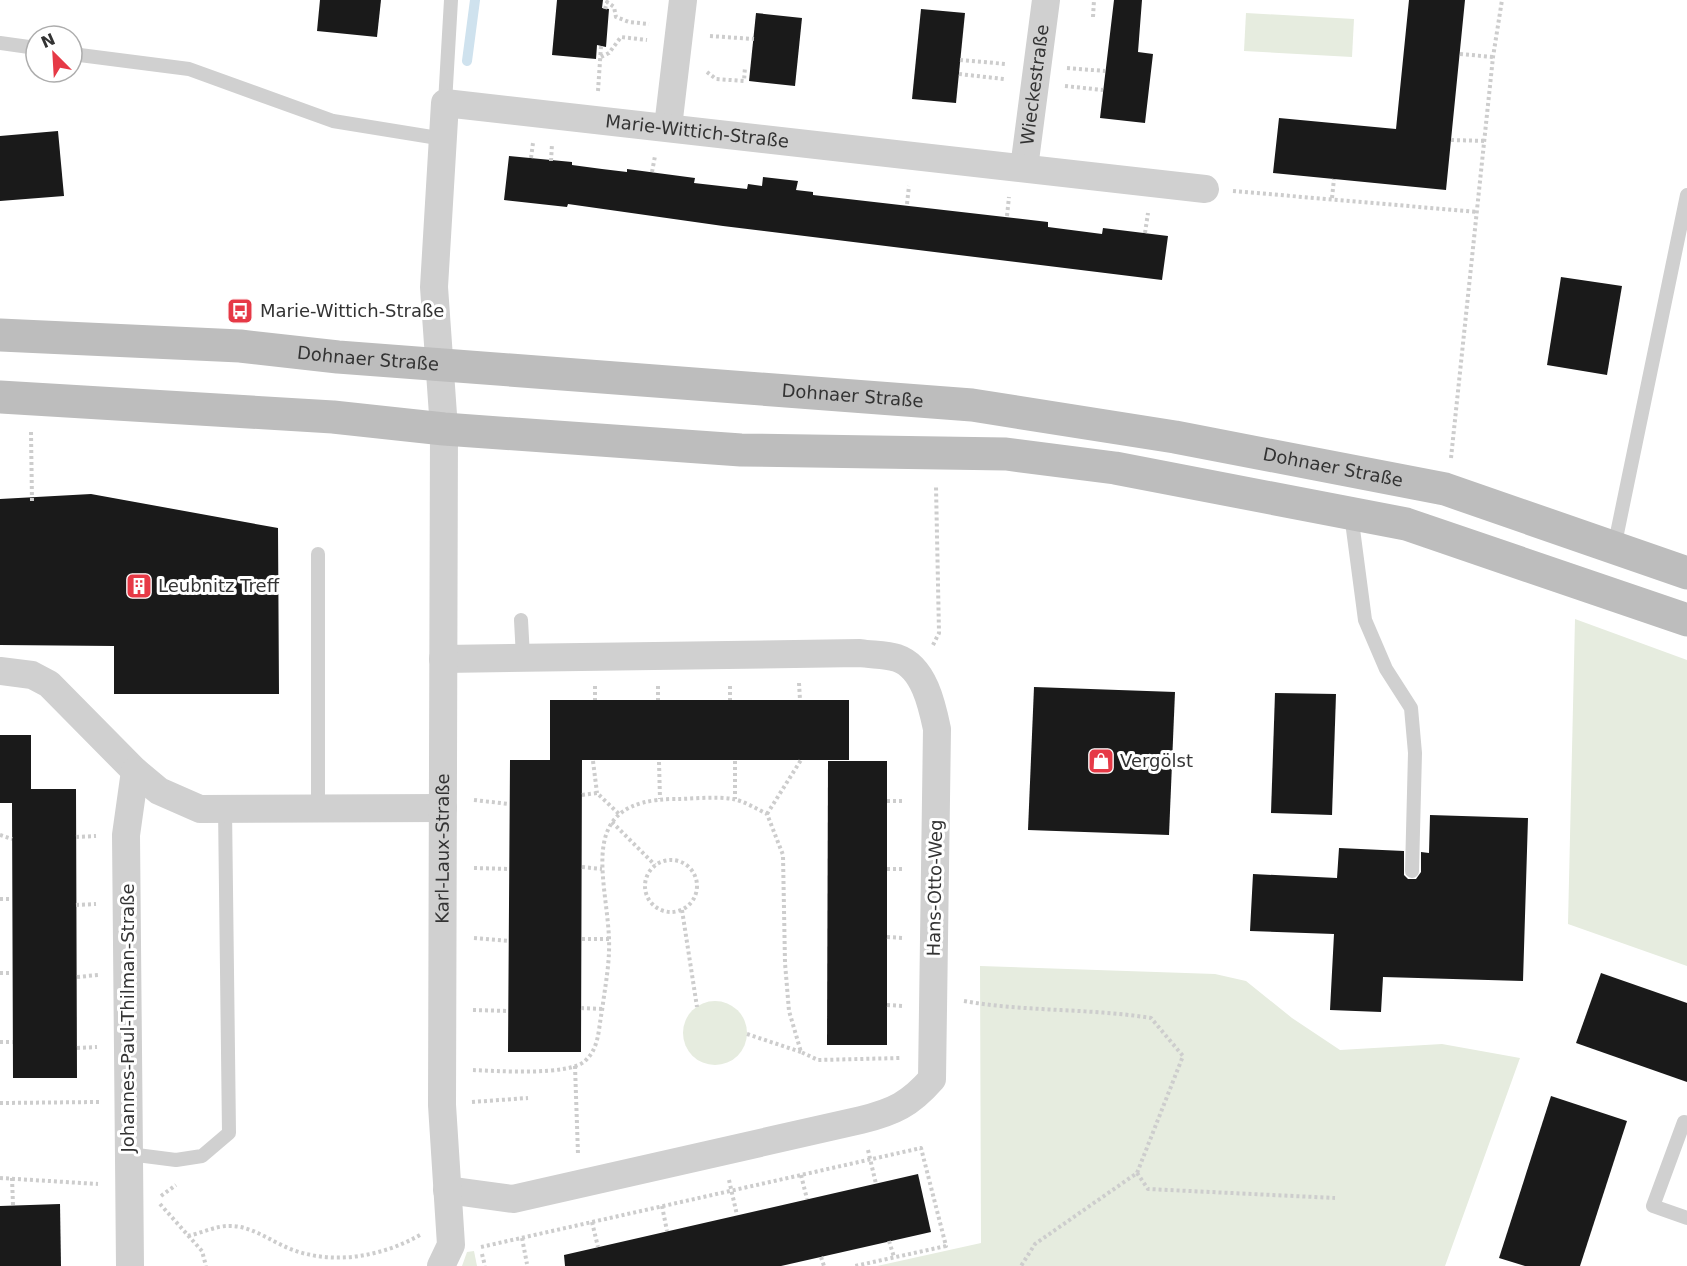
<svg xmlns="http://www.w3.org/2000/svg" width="1687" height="1266" font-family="'DejaVu Sans',sans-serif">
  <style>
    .green { fill: #e6ecdf }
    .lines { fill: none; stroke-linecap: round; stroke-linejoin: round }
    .stream { stroke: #cfe2ee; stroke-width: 10 }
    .building { fill: #1a1a1a }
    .path { stroke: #cdcdcd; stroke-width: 4; stroke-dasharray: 3 3; stroke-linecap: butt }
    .lane { stroke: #d0d0d0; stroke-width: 14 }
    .street { stroke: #d0d0d0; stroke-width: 28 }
    .secondary { stroke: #bdbdbd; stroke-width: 33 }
    .labels { text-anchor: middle; stroke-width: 6; stroke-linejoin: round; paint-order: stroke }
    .street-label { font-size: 18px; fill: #333; stroke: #fff }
    .poi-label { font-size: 18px; fill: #333; stroke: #fff; text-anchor: start }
  </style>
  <rect width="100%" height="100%" fill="#fff"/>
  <!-- green -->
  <g class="green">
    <polygon points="1246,13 1354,19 1352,57 1244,51"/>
    <polygon points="1575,619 1687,660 1687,966 1568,924"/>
    <polygon points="980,966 1215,974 1246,981 1292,1018 1340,1050 1442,1044 1520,1058 1445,1266 877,1266 981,1243"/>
    <circle cx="715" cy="1033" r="32"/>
    <polygon points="474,1251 477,1266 462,1266 467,1252"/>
  </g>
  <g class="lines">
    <!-- stream -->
    <polyline class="stream" points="467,61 475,0"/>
  </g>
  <!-- building -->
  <g class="building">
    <polygon points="320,0 381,0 377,37 317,31"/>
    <polygon points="557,0 603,0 602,8 609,9 606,47 597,45 596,59 552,55"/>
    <polygon points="1114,0 1142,0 1138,52 1153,54 1145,123 1100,118"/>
    <polygon points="1409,0 1465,0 1446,190 1273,173 1279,118 1396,129"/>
    <polygon points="921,9 965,13 956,103 912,99"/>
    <polygon points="756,13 802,18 795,86 749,81"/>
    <polygon points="58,131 64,196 0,201 0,136"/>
    <polygon points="509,156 572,162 572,165 602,169 627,172 627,169 695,178 694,183 747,189 748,184 762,186 763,177 798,181 796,190 813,192 813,195 1048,222 1048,227 1102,234 1103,228 1168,236 1162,280 723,226 568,204 567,207 504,200"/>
    <polygon points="1561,277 1622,286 1607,375 1547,365"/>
    <polygon points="91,494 278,528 279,694 114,694 114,646 0,645 0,499"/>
    <polygon points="1034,687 1175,692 1169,835 1028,830"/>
    <polygon points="1275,693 1336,694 1332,815 1271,813"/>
    <polygon points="550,700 849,700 849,760 582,760 581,1052 508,1052 510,760 550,760"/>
    <polygon points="0,735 31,735 31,789 76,789 77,1078 13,1078 12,803 0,803"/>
    <polygon points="828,761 887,761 887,1045 827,1045"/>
    <polygon points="1430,815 1528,818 1523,981 1383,977 1381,1012 1330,1010 1334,934 1250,931 1253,874 1337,878 1339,848 1404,851 1404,875 1408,879 1416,879 1421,872 1421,852 1429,853"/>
    <polygon points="1601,973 1687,1003 1687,1082 1576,1043"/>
    <polygon points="1551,1096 1627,1121 1580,1266 1525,1266 1499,1258"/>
    <polygon points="918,1174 931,1232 781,1266 565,1266 564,1255"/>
    <polygon points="60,1204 61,1266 0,1266 0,1206"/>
  </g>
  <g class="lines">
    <!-- path -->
    <g class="path">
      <polyline points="605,9 607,2 614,7 616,17 629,22 649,24"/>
      <polyline points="1093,17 1094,0"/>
      <polyline points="710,36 754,39"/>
      <polyline points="1460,54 1493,57"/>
      <polyline points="601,57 609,53 621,37 647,40"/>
      <polyline points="960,60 1006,64"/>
      <polyline points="1067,68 1105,71"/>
      <polyline points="707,72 716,79 744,81 745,67"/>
      <polyline points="959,74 1004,79"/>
      <polyline points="1065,86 1103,90"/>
      <polyline points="598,91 601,46"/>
      <polyline points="1451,140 1486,141"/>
      <polyline points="531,158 533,143"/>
      <polyline points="551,161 552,144"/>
      <polyline points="652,172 655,156"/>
      <polyline points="1233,191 1478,212"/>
      <polyline points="1332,198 1334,179"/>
      <polyline points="907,204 909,186"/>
      <polyline points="1007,216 1009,197"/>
      <polyline points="1145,233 1148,213"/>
      <polyline points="31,432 32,501"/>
      <polyline points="1451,458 1493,57 1502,0"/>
      <polyline points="933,645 939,633 936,486"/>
      <polyline points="799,683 800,700"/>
      <polyline points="595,686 595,700"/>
      <polyline points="658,686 658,700"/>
      <polyline points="730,686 730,700"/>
      <polyline points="593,761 597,793"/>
      <polyline points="735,761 735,799"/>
      <polyline points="659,762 660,799"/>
      <polyline points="582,795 597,793 619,814"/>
      <polyline points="474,800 509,804"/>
      <polyline points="887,801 905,801"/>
      <polyline points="767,814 801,760"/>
      <polyline points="612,822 655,865"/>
      <polyline points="0,835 12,839"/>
      <polyline points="76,837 96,836"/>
      <circle cx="671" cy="886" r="26"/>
      <polyline points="582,867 602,869"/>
      <polyline points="474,868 509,869"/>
      <polyline points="887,869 904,869"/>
      <polyline points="0,899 12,899"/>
      <polyline points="76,905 96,904"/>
      <polyline points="682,910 697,1007"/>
      <polyline points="887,937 904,938"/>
      <polyline points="474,938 509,941"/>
      <polyline points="582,939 609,939"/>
      <polyline points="0,973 12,973"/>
      <polyline points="77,977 98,975"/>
      <path d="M964 1001C1026 1012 1089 1008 1151 1018L1183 1056 1137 1173 1035 1244 1021 1266"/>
      <polyline points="887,1005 904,1006"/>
      <polyline points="581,1008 602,1009"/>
      <polyline points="473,1010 508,1011"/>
      <polyline points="747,1034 801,1052"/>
      <polyline points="0,1042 13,1042"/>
      <polyline points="77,1048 97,1047"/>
      <polyline points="575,1066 578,1154"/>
      <path d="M473 1070C496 1071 569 1076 585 1061 600 1047 598 1029 602 1011 605 986 610 964 609 938 606 874 576 800 674 799 693 799 715 796 733 799 744 801 757 809 767 814L783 855 785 963 789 1011 801 1052 818 1060 901 1058"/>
      <polyline points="472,1102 528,1098"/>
      <polyline points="0,1103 99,1102"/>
      <polyline points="868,1150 876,1184"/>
      <polyline points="1137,1173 1148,1189 1335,1198"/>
      <polyline points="801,1175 807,1199"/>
      <polyline points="0,1178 98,1184"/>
      <polyline points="12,1178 13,1205"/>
      <polyline points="729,1180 737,1215"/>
      <polyline points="161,1196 176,1185"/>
      <polyline points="160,1204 202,1251 206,1266"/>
      <polyline points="662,1206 667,1231"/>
      <polyline points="592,1222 598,1247"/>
      <path d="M188 1236C201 1233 216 1226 228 1226 250 1225 269 1240 288 1248 331 1266 381 1257 420 1235"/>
      <polyline points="522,1238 527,1264"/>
      <polyline points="889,1241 894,1257"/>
      <polyline points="481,1247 921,1148 946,1246 855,1266"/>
      <polyline points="482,1254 485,1266"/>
      <polyline points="821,1257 824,1266"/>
    </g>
    <!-- lane -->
    <g class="lane">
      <polyline points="0,43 36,48"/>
      <polyline points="72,54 189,69 333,121 444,139"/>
      <polyline points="445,103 451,0"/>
      <polyline points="1351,514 1365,620 1386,669 1411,708 1415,753 1412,871"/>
      <polyline points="1614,548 1687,195"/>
      <polyline points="521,620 523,657"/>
      <polyline points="318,808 318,554"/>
      <polyline points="1687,1123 1684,1122 1653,1206 1687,1218"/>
      <polyline points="129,1154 176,1160 202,1156 229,1133 225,808"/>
    </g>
    <!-- street -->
    <g class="street">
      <polyline points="668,127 683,0"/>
      <path id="s1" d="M1024 168 1046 0"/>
      <path d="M443 659 860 653C872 655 886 654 897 658 924 667 932 705 937 729L932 1079C910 1104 894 1112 861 1120L513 1199 447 1190"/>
      <polyline points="0,671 32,675 49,684 135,771 159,791 200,809 443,808"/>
      <polyline points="130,1266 126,835 135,771"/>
      <path id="s2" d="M441 1266 451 1245 442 1105 444 429 434 287 445 103 1205 189"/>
    </g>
    <!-- secondary -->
    <g class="secondary">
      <path id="s3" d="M0 335 240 346 338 357 972 405 1175 437 1445 489 1687 573"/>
      <polyline points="0,397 333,417 444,429 741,450 1006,454 1115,468 1406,524 1687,620"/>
    </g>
  </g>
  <!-- icons -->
  <defs>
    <g id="bus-square" transform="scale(1.35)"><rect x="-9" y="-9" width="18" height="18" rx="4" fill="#e63946" stroke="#fff"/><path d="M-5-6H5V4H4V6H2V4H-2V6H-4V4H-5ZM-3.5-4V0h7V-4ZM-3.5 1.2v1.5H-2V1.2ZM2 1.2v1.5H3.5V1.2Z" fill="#fff"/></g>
    <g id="building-square" transform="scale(1.35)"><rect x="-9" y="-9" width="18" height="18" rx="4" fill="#e63946" stroke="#fff"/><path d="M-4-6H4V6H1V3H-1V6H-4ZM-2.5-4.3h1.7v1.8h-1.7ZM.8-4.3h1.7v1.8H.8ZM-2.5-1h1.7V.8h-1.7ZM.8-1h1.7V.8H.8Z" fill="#fff"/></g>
    <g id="shop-square" transform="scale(1.35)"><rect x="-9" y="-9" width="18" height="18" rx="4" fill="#e63946" stroke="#fff"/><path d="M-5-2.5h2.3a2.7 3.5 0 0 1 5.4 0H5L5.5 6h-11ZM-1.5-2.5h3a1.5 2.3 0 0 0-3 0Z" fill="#fff"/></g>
  </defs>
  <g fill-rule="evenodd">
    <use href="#bus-square" x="240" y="311"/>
    <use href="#building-square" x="139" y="586"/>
    <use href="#shop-square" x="1101" y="761"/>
  </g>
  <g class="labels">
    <!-- street labels -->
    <g class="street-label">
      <text dy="6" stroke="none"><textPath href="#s1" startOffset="84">Wieckestraße</textPath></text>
      <text dy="6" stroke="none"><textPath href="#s2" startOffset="1420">Marie-Wittich-Straße</textPath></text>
      <text dy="6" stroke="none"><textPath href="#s3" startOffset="369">Dohnaer Straße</textPath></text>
      <text dy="6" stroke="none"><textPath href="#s3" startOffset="855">Dohnaer Straße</textPath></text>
      <text dy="6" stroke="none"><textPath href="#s3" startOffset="1341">Dohnaer Straße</textPath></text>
      <text dy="6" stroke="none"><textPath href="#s2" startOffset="420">Karl-Laux-Straße</textPath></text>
      <text transform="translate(935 888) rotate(-89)" y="6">Hans-Otto-Weg</text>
      <text transform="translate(128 1018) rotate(-90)" y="6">Johannes-Paul-Thilman-Straße</text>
    </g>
    <!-- poi labels -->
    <g class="poi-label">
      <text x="260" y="317">Marie-Wittich-Straße</text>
      <text x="158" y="592">Leubnitz Treff</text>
      <text x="1120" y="767">Vergölst</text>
    </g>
  </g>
  <!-- north arrow -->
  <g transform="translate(54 54) rotate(336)"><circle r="28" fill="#ffffff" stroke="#adadad" stroke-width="1.5"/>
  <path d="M0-4.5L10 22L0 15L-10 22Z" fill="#e63946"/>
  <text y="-9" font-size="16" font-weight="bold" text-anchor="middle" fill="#333333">N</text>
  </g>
</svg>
